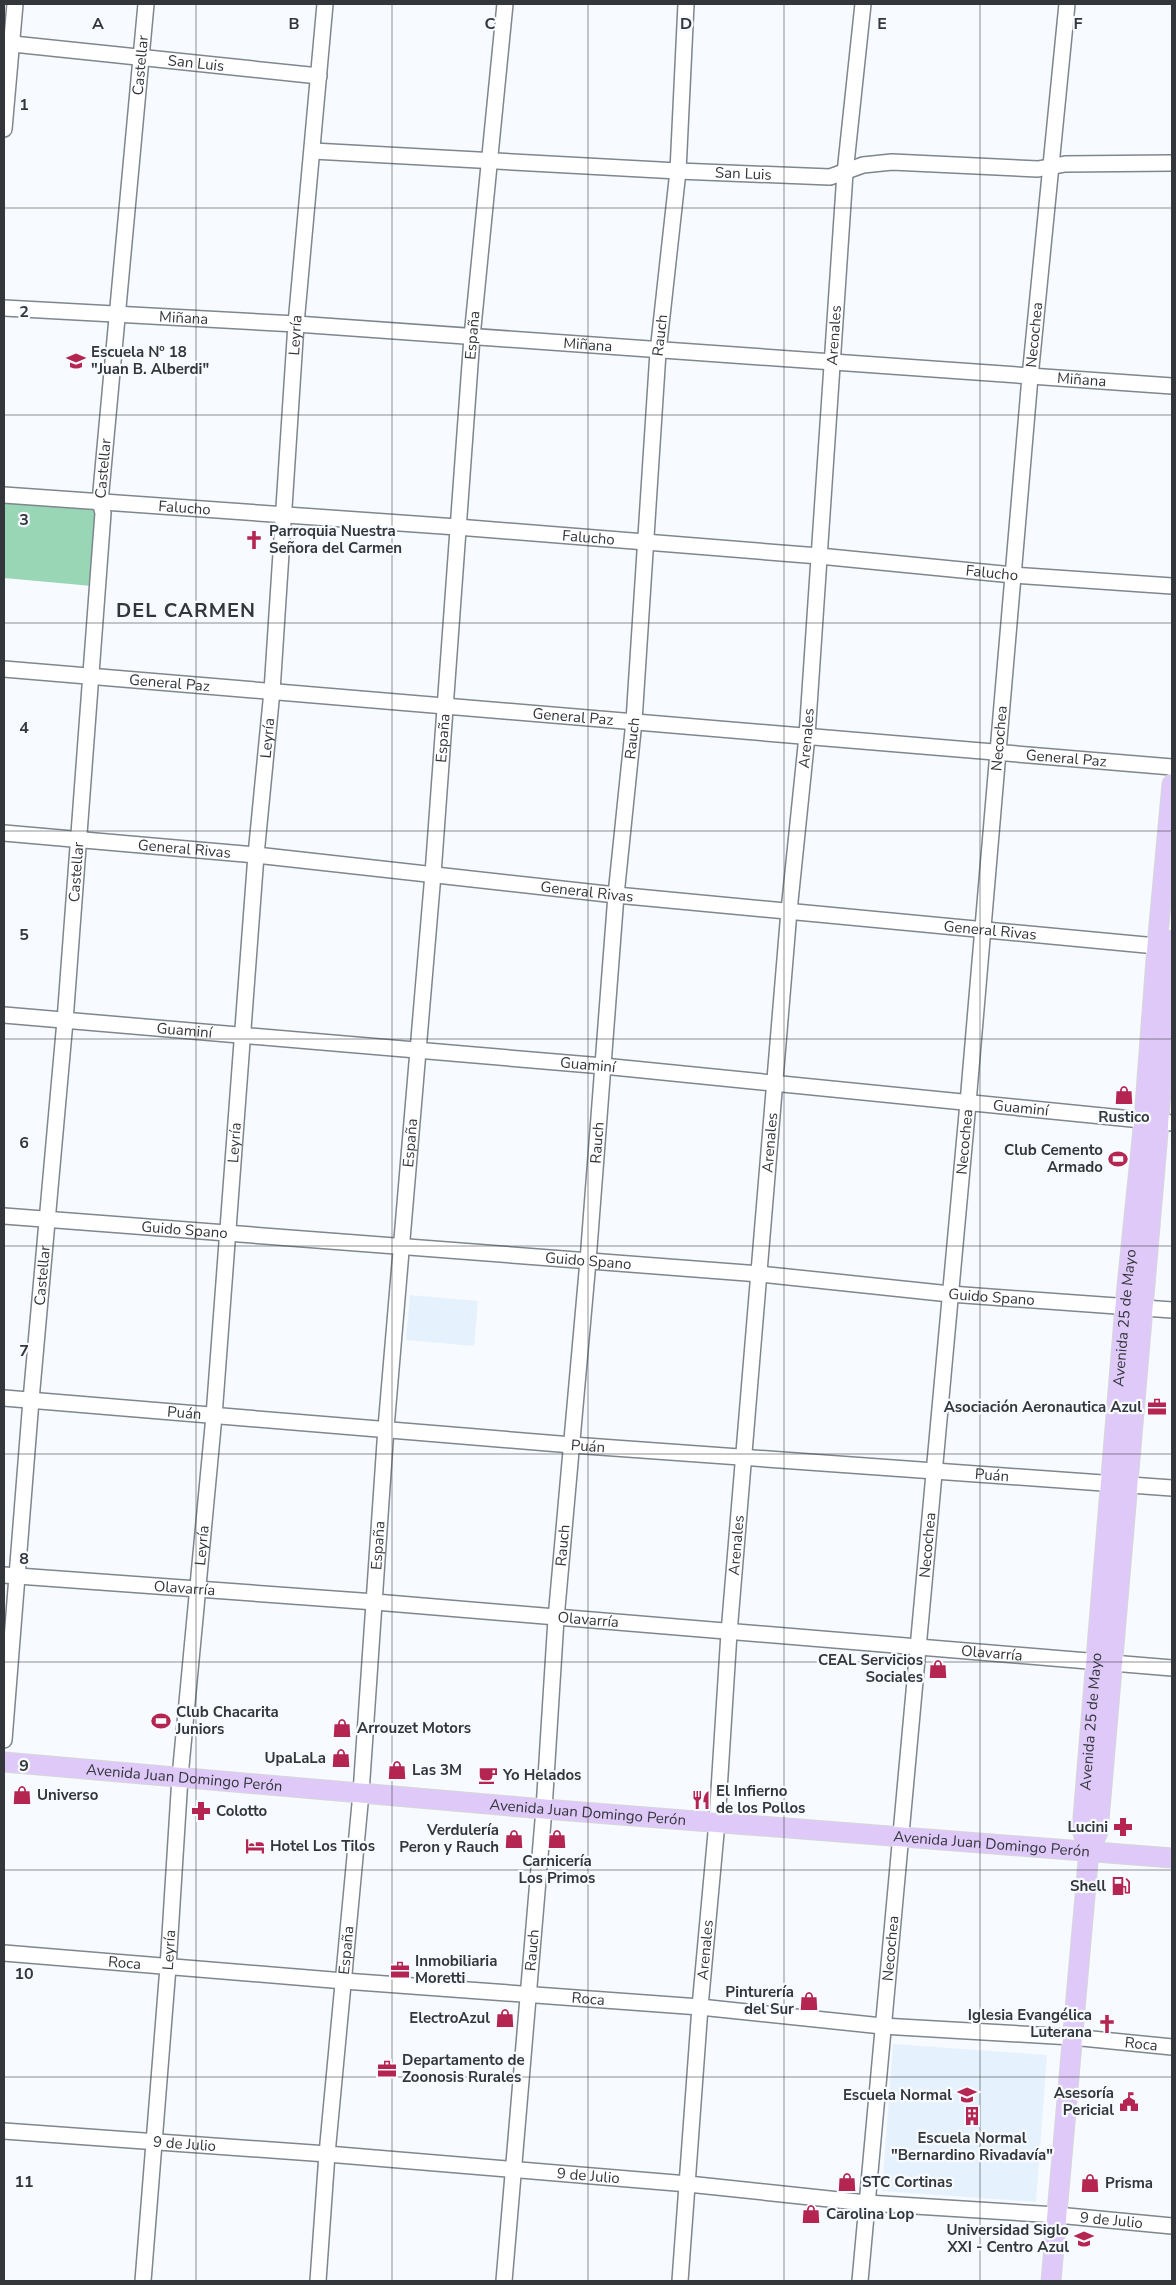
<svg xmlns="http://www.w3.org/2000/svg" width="1176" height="2285" font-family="'Nunito Sans',sans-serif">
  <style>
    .built { fill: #e5f2fd }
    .green { fill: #98d6b5 }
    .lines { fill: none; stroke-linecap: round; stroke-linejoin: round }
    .minor-casing { stroke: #7e868e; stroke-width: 18 }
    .major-casing { stroke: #d6d7d8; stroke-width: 21 }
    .minor { stroke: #fff; stroke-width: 15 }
    .major { stroke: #dfc9f9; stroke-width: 19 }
    .grid { fill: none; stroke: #33363a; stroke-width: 1; stroke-opacity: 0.55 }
    .labels { text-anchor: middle; stroke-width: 4.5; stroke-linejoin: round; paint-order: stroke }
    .street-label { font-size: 15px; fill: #33363a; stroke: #f7fafe }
    .poi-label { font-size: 15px; font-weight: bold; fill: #33363a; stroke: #f7fafe; text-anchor: start }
    .district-label { font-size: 20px; font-weight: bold; letter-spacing: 1px; fill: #33363a; stroke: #f7fafe }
    .grid-label { font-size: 16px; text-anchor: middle; font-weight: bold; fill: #33363a; stroke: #f7fafe; stroke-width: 4.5; stroke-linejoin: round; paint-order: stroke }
  </style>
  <rect width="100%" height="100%" fill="#f7fafe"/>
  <!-- built -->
  <g class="built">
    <polygon points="410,1295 478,1301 474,1346 406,1340"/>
    <polygon points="893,2044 1047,2055 1036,2202 882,2191"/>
  </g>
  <!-- green -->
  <polygon class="green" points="4,501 99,510 92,586 4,578"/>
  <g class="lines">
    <!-- minor casing -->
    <g class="minor-casing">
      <g id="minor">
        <path id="s1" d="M13 44 319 76"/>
        <polyline points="4,129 15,4"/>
        <path id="s2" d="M313 151 678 171 830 177 863 165 892 162 1038 169 1065 164 1172 163"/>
        <path id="s3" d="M4 308 296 324 1172 386"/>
        <path id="s4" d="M4 495 457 527 819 556 1013 575 1172 586"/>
        <path id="s5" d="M4 669 1172 767"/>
        <path id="s6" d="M4 833 256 855 616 895 1167 947"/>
        <path id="s7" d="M4 1015 603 1066 1172 1123"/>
        <path id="s8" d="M4 1216 760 1274 950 1294 1172 1310"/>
        <path id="s9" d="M4 1398 572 1445 1172 1488"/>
        <path id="s10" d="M4 1575 375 1602 1172 1668"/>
        <path id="s11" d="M4 1740 31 1400 65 1021 103 513 100 502 146 4"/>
        <path id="s12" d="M4 1953 344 1981 700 2007 882 2026 1072 2037 1172 2047"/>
        <path id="s13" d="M4 2131 327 2154 688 2184 867 2203 1057 2215 1172 2226"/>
        <path id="s14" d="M143 2281 168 1967 180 1777 214 1416 256 855 272 691 296 324 325 4"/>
        <path id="s15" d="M318 2281 327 2154 361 1793 386 1428 433 874 472 337 505 4"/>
        <path id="s16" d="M504 2281 544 1809 556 1619 588 1261 616 895 634 721 658 352 678 171 686 4"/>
        <path id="s17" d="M680 2281 700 2007 717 1822 729 1633 789 911 807 736 845 173 863 4"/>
        <path id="s18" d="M860 2281 968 1103 1030 377 1067 4"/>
      </g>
    </g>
    <!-- major casing -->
    <g class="major-casing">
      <g id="major">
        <path id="s19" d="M4 1762 544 1809 1172 1858"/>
        <path id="s20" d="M1089 1851 1082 1830 1125 1306 1144 1119 1157 946 1172 784"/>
        <polyline points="1051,2281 1089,1851 1098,1832 1158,1133 1172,940"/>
      </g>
    </g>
    <!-- minor -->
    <use href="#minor" class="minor"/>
    <!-- major -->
    <use href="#major" class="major"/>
  </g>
  <!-- grid -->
  <path class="grid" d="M196 4V2281M392 4V2281M588 4V2281M784 4V2281M980 4V2281M4 208H1172M4 415H1172M4 623H1172M4 831H1172M4 1039H1172M4 1246H1172M4 1454H1172M4 1662H1172M4 1870H1172M4 2077H1172"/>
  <!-- icons -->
  <defs>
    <g id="school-bare" transform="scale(1.5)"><path d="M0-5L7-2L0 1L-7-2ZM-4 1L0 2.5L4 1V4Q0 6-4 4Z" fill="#b52552" stroke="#f7fafe" stroke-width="2.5" paint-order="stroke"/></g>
    <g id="church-bare" transform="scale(1.5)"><path d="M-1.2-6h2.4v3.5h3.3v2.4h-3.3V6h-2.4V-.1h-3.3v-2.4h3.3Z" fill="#b52552" stroke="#f7fafe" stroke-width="2.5" paint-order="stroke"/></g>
    <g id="shop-bare" transform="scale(1.5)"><path d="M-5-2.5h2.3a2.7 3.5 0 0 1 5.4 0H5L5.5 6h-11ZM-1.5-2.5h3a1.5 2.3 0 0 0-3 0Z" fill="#b52552" stroke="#f7fafe" stroke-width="2.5" paint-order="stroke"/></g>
    <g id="stadium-bare" transform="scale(1.5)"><path d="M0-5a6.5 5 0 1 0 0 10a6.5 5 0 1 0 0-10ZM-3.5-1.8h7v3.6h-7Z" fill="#b52552" stroke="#f7fafe" stroke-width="2.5" paint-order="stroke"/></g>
    <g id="office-bare" transform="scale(1.5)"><path d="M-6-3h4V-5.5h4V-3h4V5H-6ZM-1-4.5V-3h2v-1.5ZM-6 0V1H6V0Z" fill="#b52552" stroke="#f7fafe" stroke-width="2.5" paint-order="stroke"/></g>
    <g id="cafe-bare" transform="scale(1.5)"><path d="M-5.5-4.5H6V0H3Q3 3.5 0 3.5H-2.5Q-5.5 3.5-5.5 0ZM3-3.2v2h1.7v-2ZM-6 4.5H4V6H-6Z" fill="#b52552" stroke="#f7fafe" stroke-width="2.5" paint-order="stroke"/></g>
    <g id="restaurant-bare" transform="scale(1.5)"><path d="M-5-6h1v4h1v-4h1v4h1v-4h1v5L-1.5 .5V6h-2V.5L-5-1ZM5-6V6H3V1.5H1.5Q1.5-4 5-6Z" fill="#b52552" stroke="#f7fafe" stroke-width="2.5" paint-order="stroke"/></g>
    <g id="pharmacy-bare" transform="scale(1.5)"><path d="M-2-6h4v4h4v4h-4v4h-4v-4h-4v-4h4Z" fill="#b52552" stroke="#f7fafe" stroke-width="2.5" paint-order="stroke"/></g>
    <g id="hotel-bare" transform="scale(1.5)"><path d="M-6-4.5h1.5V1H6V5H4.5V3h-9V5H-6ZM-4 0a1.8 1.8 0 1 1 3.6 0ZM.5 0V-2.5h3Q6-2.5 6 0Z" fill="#b52552" stroke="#f7fafe" stroke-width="2.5" paint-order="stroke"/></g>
    <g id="fuel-bare" transform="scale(1.5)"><path d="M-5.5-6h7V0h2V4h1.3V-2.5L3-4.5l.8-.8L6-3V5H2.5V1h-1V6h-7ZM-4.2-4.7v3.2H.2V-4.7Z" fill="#b52552" stroke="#f7fafe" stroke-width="2.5" paint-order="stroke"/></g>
    <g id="civic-bare" transform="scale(1.5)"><path d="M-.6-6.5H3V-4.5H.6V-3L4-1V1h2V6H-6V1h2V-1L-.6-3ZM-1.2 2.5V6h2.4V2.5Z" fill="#b52552" stroke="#f7fafe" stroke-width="2.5" paint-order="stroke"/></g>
    <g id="building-bare" transform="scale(1.5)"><path d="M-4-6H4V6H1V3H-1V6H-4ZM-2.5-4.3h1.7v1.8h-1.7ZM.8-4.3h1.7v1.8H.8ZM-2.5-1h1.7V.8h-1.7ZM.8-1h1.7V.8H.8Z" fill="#b52552" stroke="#f7fafe" stroke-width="2.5" paint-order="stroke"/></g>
    <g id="university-bare" transform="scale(1.5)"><path d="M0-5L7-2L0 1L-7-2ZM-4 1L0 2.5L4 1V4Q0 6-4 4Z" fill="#b52552" stroke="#f7fafe" stroke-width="2.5" paint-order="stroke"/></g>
  </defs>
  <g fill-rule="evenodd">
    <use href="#school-bare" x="76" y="361"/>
    <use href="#church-bare" x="254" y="540"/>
    <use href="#shop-bare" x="1124" y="1095"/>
    <use href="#stadium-bare" x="1118" y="1159"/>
    <use href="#office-bare" x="1157" y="1407"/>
    <use href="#shop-bare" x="938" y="1669"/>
    <use href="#stadium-bare" x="161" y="1721"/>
    <use href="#shop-bare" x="342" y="1728"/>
    <use href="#shop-bare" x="341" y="1758"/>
    <use href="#shop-bare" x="397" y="1770"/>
    <use href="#cafe-bare" x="488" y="1775"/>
    <use href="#shop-bare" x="22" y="1795"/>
    <use href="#restaurant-bare" x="701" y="1800"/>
    <use href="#pharmacy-bare" x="201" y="1811"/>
    <use href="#pharmacy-bare" x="1123" y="1827"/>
    <use href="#shop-bare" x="514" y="1839"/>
    <use href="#shop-bare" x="557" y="1839"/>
    <use href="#hotel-bare" x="255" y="1846"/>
    <use href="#fuel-bare" x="1121" y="1886"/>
    <use href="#office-bare" x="400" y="1970"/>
    <use href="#shop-bare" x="809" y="2001"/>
    <use href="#shop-bare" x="505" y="2018"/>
    <use href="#church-bare" x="1107" y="2024"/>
    <use href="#office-bare" x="387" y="2069"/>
    <use href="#school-bare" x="967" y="2095"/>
    <use href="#civic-bare" x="1129" y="2102"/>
    <use href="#building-bare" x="972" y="2116"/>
    <use href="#shop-bare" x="847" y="2182"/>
    <use href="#shop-bare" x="1090" y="2183"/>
    <use href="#shop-bare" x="811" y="2214"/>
    <use href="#university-bare" x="1084" y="2239"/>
  </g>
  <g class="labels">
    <!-- street labels -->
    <g class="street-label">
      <text dy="5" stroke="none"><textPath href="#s1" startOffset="184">San Luis</textPath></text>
      <text dy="5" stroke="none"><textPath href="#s11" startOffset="1681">Castellar</textPath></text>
      <text dy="5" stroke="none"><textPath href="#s2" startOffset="431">San Luis</textPath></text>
      <text dy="5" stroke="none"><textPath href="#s3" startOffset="180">Miñana</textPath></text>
      <text dy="5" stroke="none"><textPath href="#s14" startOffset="1952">Leyría</textPath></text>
      <text dy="5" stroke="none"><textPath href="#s15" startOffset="1952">España</textPath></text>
      <text dy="5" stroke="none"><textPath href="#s16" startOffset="1952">Rauch</textPath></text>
      <text dy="5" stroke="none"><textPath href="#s17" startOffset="1952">Arenales</textPath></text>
      <text dy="5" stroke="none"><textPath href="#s18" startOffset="1954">Necochea</textPath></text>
      <text dy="5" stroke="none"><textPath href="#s3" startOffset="585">Miñana</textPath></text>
      <text dy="5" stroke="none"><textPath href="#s3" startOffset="1080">Miñana</textPath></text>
      <text dy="5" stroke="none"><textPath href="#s11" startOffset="1276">Castellar</textPath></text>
      <text dy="5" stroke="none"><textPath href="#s4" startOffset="181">Falucho</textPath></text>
      <text dy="5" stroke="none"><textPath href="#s4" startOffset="586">Falucho</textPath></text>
      <text dy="5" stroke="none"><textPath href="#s4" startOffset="991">Falucho</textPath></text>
      <text dy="5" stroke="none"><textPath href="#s5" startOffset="166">General Paz</textPath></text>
      <text dy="5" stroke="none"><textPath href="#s5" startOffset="571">General Paz</textPath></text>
      <text dy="5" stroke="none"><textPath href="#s14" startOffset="1548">Leyría</textPath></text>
      <text dy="5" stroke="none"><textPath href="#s15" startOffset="1548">España</textPath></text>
      <text dy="5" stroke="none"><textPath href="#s16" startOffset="1548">Rauch</textPath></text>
      <text dy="5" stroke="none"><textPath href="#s17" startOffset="1548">Arenales</textPath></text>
      <text dy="5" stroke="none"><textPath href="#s18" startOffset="1549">Necochea</textPath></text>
      <text dy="5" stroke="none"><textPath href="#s5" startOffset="1066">General Paz</textPath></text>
      <text dy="5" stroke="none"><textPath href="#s6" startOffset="181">General Rivas</textPath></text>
      <text dy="5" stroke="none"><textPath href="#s11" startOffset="871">Castellar</textPath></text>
      <text dy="5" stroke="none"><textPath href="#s6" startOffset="586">General Rivas</textPath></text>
      <text dy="5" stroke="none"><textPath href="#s6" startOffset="991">General Rivas</textPath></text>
      <text dy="5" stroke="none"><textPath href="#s7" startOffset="181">Guaminí</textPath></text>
      <text dy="5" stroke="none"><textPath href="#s7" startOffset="586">Guaminí</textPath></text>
      <text dy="5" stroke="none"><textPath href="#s7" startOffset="1021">Guaminí</textPath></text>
      <text dy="5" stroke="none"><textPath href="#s15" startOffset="1142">España</textPath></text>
      <text dy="5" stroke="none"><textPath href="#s17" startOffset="1142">Arenales</textPath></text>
      <text dy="5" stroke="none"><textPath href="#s14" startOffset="1142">Leyría</textPath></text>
      <text dy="5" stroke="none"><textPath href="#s16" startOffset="1142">Rauch</textPath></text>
      <text dy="5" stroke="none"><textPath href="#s18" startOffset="1144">Necochea</textPath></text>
      <text dy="5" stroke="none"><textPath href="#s8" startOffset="181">Guido Spano</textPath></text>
      <text dy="5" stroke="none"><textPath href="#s8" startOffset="586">Guido Spano</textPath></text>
      <text dy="5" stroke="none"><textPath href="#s11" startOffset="466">Castellar</textPath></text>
      <text dy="5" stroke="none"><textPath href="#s8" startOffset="991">Guido Spano</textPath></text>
      <text dy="5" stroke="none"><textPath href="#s20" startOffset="536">Avenida 25 de Mayo</textPath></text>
      <text dy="5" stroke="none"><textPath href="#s9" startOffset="181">Puán</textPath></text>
      <text dy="5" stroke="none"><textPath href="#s9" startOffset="586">Puán</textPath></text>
      <text dy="5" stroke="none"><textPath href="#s9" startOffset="991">Puán</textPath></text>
      <text dy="5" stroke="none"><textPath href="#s14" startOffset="738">Leyría</textPath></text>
      <text dy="5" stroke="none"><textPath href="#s15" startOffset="738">España</textPath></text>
      <text dy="5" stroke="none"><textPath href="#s16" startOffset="738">Rauch</textPath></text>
      <text dy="5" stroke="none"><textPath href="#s17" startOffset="738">Arenales</textPath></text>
      <text dy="5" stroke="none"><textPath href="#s18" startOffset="739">Necochea</textPath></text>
      <text dy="5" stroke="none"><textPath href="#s10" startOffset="181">Olavarría</textPath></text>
      <text dy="5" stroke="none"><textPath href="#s10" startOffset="586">Olavarría</textPath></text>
      <text dy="5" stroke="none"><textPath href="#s10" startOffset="991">Olavarría</textPath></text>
      <text dy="5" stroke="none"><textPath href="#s20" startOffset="131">Avenida 25 de Mayo</textPath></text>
      <text dy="5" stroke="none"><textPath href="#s19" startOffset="181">Avenida Juan Domingo Perón</textPath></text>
      <text dy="5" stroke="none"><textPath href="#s19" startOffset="586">Avenida Juan Domingo Perón</textPath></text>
      <text dy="5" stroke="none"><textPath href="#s19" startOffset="991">Avenida Juan Domingo Perón</textPath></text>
      <text dy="5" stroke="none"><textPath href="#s18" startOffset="334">Necochea</textPath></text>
      <text dy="5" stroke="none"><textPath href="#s14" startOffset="332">Leyría</textPath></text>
      <text dy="5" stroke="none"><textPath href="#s15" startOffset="332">España</textPath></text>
      <text dy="5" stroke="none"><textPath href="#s16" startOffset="332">Rauch</textPath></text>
      <text dy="5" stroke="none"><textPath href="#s17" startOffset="332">Arenales</textPath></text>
      <text dy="5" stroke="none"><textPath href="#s12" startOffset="121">Roca</textPath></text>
      <text dy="5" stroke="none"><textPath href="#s12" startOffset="586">Roca</textPath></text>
      <text dy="5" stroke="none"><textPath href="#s12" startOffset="1141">Roca</textPath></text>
      <text dy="5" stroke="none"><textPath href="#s13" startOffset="181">9 de Julio</textPath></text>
      <text dy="5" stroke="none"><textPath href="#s13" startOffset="586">9 de Julio</textPath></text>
      <text dy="5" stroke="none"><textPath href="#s13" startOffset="1111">9 de Julio</textPath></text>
    </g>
    <!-- poi labels -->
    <g class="poi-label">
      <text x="91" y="357">Escuela Nº 18<tspan x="91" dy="17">"Juan B. Alberdi"</tspan></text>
      <text x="269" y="536">Parroquia Nuestra<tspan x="269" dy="17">Señora del Carmen</tspan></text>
      <text x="1124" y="1122" text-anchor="middle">Rustico</text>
      <text x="1103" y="1155" text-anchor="end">Club Cemento<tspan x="1103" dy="17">Armado</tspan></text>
      <text x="1142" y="1412" text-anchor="end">Asociación Aeronautica Azul</text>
      <text x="923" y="1665" text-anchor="end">CEAL Servicios<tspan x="923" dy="17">Sociales</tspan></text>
      <text x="176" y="1717">Club Chacarita<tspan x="176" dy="17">Juniors</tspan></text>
      <text x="357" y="1733">Arrouzet Motors</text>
      <text x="326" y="1763" text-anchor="end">UpaLaLa</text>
      <text x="412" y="1775">Las 3M</text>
      <text x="503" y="1780">Yo Helados</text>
      <text x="716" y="1796">El Infierno<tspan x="716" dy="17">de los Pollos</tspan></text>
      <text x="37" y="1800">Universo</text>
      <text x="216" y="1816">Colotto</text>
      <text x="1108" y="1832" text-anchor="end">Lucini</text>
      <text x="499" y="1835" text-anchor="end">Verdulería<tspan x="499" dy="17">Peron y Rauch</tspan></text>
      <text x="270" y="1851">Hotel Los Tilos</text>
      <text x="557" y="1866" text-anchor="middle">Carnicería<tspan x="557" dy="17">Los Primos</tspan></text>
      <text x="1106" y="1891" text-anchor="end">Shell</text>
      <text x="415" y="1966">Inmobiliaria<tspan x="415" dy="17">Moretti</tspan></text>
      <text x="794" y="1997" text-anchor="end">Pinturería<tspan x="794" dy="17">del Sur</tspan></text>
      <text x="1092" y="2020" text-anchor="end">Iglesia Evangélica<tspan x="1092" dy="17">Luterana</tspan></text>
      <text x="490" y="2023" text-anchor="end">ElectroAzul</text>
      <text x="402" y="2065">Departamento de<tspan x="402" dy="17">Zoonosis Rurales</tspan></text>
      <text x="1114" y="2098" text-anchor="end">Asesoría<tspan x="1114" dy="17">Pericial</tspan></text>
      <text x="952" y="2100" text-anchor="end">Escuela Normal</text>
      <text x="972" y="2143" text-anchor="middle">Escuela Normal<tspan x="972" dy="17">"Bernardino Rivadavía"</tspan></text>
      <text x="862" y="2187">STC Cortinas</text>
      <text x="1105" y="2188">Prisma</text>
      <text x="826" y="2219">Carolina Lop</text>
      <text x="1069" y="2235" text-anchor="end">Universidad Siglo<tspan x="1069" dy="17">XXI - Centro Azul</tspan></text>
    </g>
    <!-- district labels -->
    <g class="district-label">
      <text x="186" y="617">DEL CARMEN</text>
    </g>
  </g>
  <g class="grid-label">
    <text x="98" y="29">A</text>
    <text x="294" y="29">B</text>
    <text x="490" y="29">C</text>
    <text x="686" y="29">D</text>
    <text x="882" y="29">E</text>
    <text x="1078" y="29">F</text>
    <text x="24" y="110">1</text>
    <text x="24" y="317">2</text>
    <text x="24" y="525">3</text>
    <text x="24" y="733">4</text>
    <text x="24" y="940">5</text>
    <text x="24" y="1148">6</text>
    <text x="24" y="1356">7</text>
    <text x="24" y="1564">8</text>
    <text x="24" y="1771">9</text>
    <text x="24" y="1979">10</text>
    <text x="24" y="2187">11</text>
  </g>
  <!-- border -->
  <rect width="1176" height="2285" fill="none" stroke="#33363a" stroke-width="10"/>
</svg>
